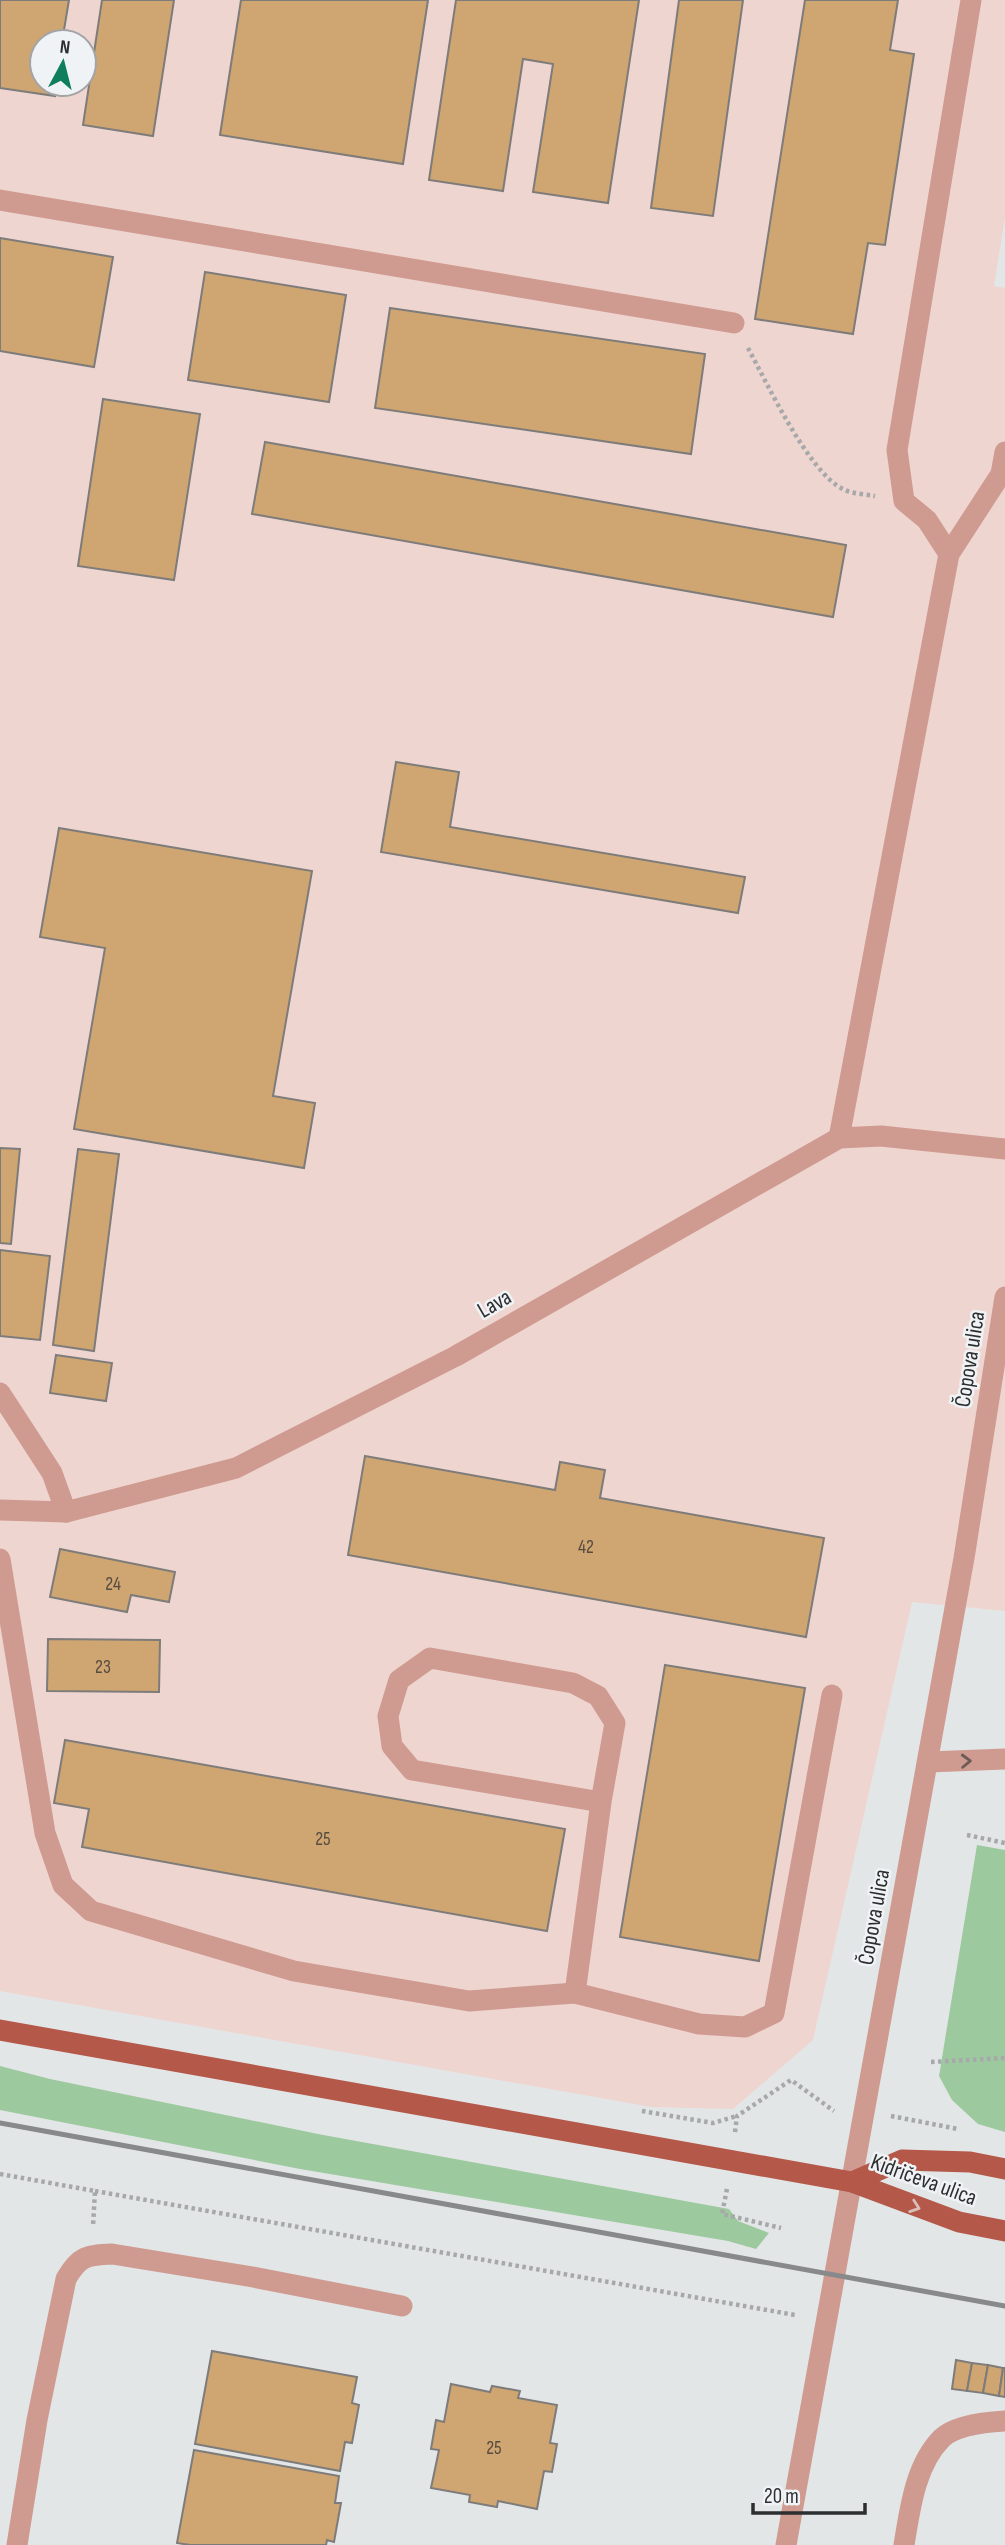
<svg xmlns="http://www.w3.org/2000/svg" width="1005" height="2545" font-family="'Sofia Sans Condensed',sans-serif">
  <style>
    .industrial { fill: #efd5d0; fill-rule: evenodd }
    .green { fill: #9dc99e }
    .building { fill: #cfa571; stroke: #7e7c7a; stroke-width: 2 }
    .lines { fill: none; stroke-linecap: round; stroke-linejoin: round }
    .path { stroke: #a6a8a9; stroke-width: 4.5; stroke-dasharray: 3.5 3.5; stroke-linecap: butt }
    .minor { stroke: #cf9b91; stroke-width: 21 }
    .major { stroke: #b45849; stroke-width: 21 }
    .rail { stroke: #87898a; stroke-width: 5 }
    .oneway { stroke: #6e5a56 }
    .oneway2 { stroke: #dbbdb9 }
    .labels { text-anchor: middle; stroke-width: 5; stroke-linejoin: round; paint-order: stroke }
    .number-label { font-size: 19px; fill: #564c40 }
    .street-label { font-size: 23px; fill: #2d2e2f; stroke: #f0f3f5 }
  </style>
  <rect width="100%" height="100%" fill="#e3e6e7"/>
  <!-- industrial -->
  <path class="industrial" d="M0 0H1005V217L994 286 1005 288V1611L912 1602 813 2040 733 2109 651 2107 0 1991ZM42 42H84V84H42Z"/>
  <!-- green -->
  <g class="green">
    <polygon points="977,1845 1005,1850 1005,2132 978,2124 952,2100 939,2076"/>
    <polygon points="0,2066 50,2079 318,2134 729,2209 738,2221 769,2233 756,2249 728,2241 300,2169 0,2110"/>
  </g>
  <!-- building -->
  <g class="building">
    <polygon points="0,0 69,0 62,42 42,42 42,84 56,84 55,96 0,88"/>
    <polygon points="102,0 174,0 153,136 83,125"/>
    <polygon points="241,0 428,0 403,164 220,135"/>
    <polygon points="456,0 639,0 608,203 533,192 553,64 523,59 503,191 429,180"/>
    <polygon points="679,0 743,0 713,216 651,208"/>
    <polygon points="805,0 898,0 890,50 914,54 885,245 868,243 853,334 755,319"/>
    <polygon points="0,238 113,257 94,367 0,351"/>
    <polygon points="205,272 346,295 329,402 188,380"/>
    <polygon points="390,308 705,354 691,454 375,408"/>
    <polygon points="103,399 200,414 174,580 78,566"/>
    <polygon points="265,442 846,545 833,617 252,514"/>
    <polygon points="396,762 459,772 450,827 745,877 738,913 381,852"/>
    <polygon points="59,828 312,871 273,1096 315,1103 304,1168 74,1129 105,948 40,937"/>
    <polygon points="0,1148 20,1149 11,1244 0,1243"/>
    <polygon points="78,1149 119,1154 94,1351 53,1345"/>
    <polygon points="0,1250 50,1256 40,1340 0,1336"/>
    <polygon points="56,1355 112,1363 106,1401 50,1393"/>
    <polygon points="365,1456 555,1490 560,1462 605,1470 600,1498 824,1538 806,1637 348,1555"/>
    <polygon points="60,1549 175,1572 169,1602 131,1595 127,1612 50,1597"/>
    <polygon points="48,1639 160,1640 159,1692 47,1691"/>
    <polygon points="665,1665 805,1688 759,1961 620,1937"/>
    <polygon points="65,1740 565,1829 547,1931 82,1847 89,1809 54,1803"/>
    <polygon points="212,2351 357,2377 352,2403 359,2405 352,2443 345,2442 340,2471 195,2444"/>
    <polygon points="956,2360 972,2363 967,2391 952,2389"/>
    <polygon points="972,2363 988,2365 983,2393 967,2391"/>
    <polygon points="988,2365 1003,2368 999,2396 983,2393"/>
    <polygon points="1003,2368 1005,2368 1005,2397 999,2396"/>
    <polygon points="451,2384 490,2392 492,2386 520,2391 518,2398 557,2405 550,2443 557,2444 552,2472 544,2471 537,2509 498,2501 497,2507 469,2502 470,2495 431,2488 439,2450 431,2449 436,2420 444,2422"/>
    <polygon points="194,2450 339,2476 335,2503 341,2503 334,2542 327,2540 326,2545 190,2545 177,2543"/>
  </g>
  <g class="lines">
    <!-- path -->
    <g class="path">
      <path d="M748 348C767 383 809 473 843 489 852 494 865 494 875 496"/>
      <polyline points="967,1835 1005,1843"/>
      <polyline points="931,2062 1005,2058"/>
      <polyline points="642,2111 713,2123 737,2116"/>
      <polyline points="891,2116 958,2129"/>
      <polyline points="735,2132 737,2116 791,2080 834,2111"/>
      <polyline points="0,2174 95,2191 93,2226"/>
      <polyline points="727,2189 722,2214 781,2228"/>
      <polyline points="95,2191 795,2315"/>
    </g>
    <!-- minor -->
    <g class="minor">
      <polyline points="0,200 734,323"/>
      <polyline points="949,554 927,520 904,501 897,450 971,0"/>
      <polyline points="839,1138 949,554 1001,474 1005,452"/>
      <polyline points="0,1393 52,1473 66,1512"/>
      <polyline points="0,1510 66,1512 236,1468 456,1356 839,1138 881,1136 1005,1149"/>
      <polyline points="0,1559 45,1833 63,1885 91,1911 294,1971 469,2001 575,1993 699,2024 745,2027 774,2013 832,1695"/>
      <polyline points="928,1762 1005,1759"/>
      <polyline points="575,1993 601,1802 615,1723 598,1696 573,1683 430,1658 399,1680 388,1716 392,1746 412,1770 601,1802"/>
      <path d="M17 2545 37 2420 66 2279C79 2256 87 2255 112 2254L253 2277 402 2306"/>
      <polyline points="786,2545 964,1558 1005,1297"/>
      <path d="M904 2545C910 2509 915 2465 942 2438 956 2425 987 2422 1005 2421"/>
    </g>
    <!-- major -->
    <g class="major">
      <polyline points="0,2030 852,2182 959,2222 1005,2231"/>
      <polyline points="852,2182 902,2160 970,2162 1005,2169"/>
    </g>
    <!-- rail -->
    <polyline class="rail" points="0,2123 1005,2306"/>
  </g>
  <!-- one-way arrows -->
  <defs><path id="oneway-chevron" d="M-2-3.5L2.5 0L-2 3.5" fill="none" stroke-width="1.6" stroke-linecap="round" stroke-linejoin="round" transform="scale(1.75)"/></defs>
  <use class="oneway" href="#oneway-chevron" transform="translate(966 1761) rotate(-2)"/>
  <use class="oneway2" href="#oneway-chevron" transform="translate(915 2207) rotate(19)"/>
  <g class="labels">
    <!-- number labels -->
    <g class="number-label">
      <text x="586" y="1553">42</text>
      <text x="113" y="1590">24</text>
      <text x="103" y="1673">23</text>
      <text x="323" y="1845">25</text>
      <text x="494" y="2454">25</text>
    </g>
    <!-- street labels -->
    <g class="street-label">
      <text transform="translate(494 1303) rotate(-30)" y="8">Lava</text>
      <text transform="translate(969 1359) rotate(-81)" y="8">Čopova ulica</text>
      <text transform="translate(873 1917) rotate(-80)" y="8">Čopova ulica</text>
      <text transform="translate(924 2179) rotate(20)" y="8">Kidričeva ulica</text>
    </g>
  </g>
  <!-- north arrow -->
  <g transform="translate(63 63) rotate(7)"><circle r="33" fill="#f0f3f5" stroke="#a2a4a6" stroke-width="2"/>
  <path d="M0-5L12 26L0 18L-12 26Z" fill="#0e7e5b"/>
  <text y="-10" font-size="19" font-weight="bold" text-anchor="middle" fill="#2d2e2f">N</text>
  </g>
  <!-- scale -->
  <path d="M753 2503v10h112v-10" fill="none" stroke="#2d2e2f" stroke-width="3.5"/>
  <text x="764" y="2503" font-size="21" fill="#2d2e2f" stroke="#f0f3f5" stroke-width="5" paint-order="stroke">20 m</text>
</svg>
